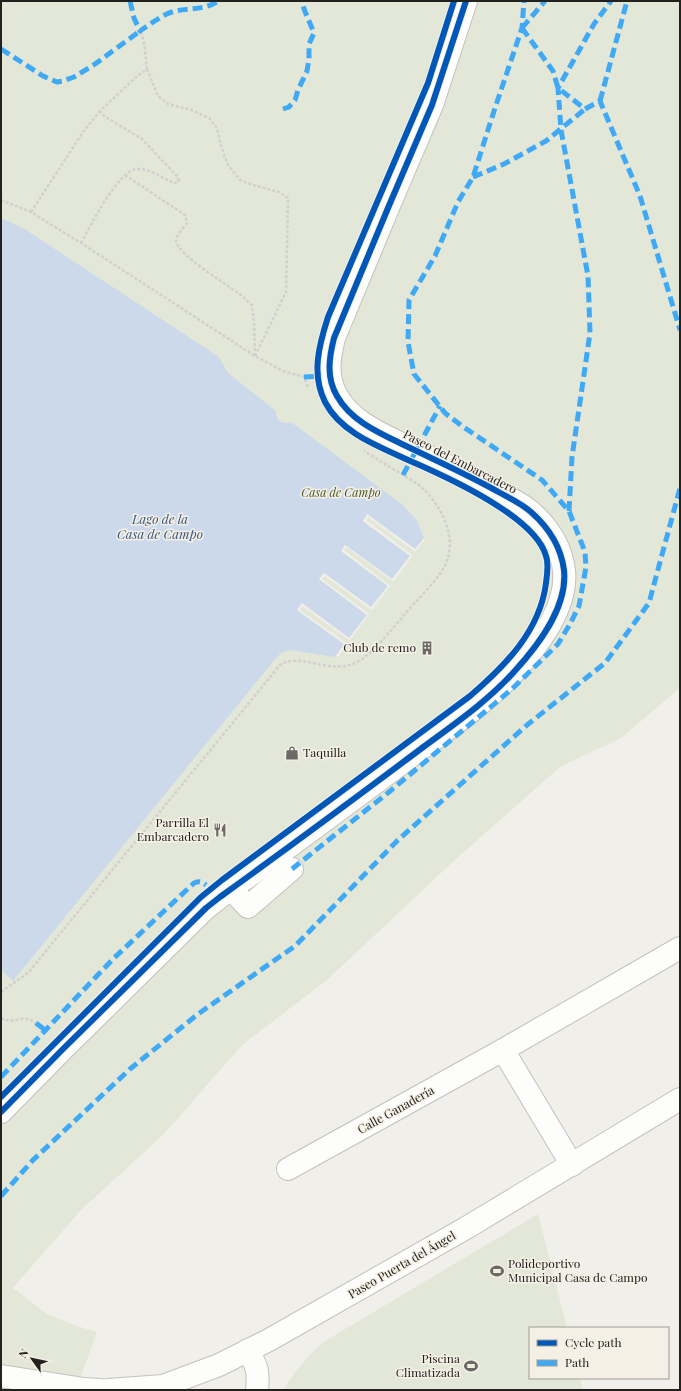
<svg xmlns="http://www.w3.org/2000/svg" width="681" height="1391" font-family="'Playfair Display',serif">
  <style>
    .green { fill: #e3e7d7 }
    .water { fill: #ccd9eb }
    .pier { fill: #f0efea }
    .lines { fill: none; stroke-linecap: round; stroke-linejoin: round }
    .minor-casing { stroke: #c3c1bd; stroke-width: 24 }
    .path { stroke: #d1d0cf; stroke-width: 2.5; stroke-dasharray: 3 2; stroke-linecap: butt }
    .minor { stroke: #fdfdfc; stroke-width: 22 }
    .quiet { stroke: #3fa9f5; stroke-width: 5; stroke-dasharray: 10 5; stroke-linecap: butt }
    .cycleway-casing { stroke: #f4f0e6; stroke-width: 8 }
    .cycleway { stroke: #0057b8; stroke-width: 6 }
    .labels { text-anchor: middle; stroke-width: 3; stroke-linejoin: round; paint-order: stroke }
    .street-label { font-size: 12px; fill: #23211d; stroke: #f4f0e6 }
    .park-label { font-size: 12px; font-style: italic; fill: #4a5929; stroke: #f4f0e6 }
    .poi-label { font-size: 12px; fill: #23211d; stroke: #f4f0e6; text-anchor: end }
    .water-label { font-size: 13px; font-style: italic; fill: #39557c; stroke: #f4f0e6 }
  </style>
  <rect width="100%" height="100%" fill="#f0efea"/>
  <!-- green -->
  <g class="green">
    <polygon points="1,1 680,1 680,688 621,738 560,767 457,858 328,979 241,1046 164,1134 81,1210 13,1288 47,1314 77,1326 97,1332 76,1390 1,1390"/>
    <path d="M538 1214 567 1328H530V1378H580L583 1390H284C292 1372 311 1354 325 1341Z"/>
  </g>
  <!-- water -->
  <path class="water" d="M1 218 23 228 219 357 228 373 276 411C276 421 282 425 291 422L403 505 417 521 424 538 415 549 367 515 363 521 410 556 392 579 345 545 341 551 388 586 371 608 324 573 319 579 367 615 349 638 302 604 297 610 344 644 335 657 289 650 281 653 276 658 13 981 1 970Z"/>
  <!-- pier -->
  <polygon class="pier" points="367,514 415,549 424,538 425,540 416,551 414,551 368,517 366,520 411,554 412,557 394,581 392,581 346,547 344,550 390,586 373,609 371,610 325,576 322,579 369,614 351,639 349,640 302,606 300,610 346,643 346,645 339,656 335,657 344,644 297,610 302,603 349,638 367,615 319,579 324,573 371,607 388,586 341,551 345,545 392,579 410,556 363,521"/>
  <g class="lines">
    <!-- minor casing -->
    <g class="minor-casing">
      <g id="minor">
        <polyline points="231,889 248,907 292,869"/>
        <polyline points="503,1050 572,1165"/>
        <path d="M1 1112 63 1049 206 908 220 897C285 850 350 802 414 754 447 729 485 704 513 673 537 647 568 608 564 570 561 547 548 527 531 512 521 503 507 497 495 490 466 474 435 460 404 445 379 433 351 421 337 396 326 377 329 358 334 338L388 208 432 105 466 1"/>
        <polyline points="288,1169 503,1050 680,948"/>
        <path d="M248 1350C257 1367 259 1371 257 1390"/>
        <polyline points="1,1376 84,1389 100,1390"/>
        <polyline points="108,1390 163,1386 219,1365 269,1340 466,1228 680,1099"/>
      </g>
    </g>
    <!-- path -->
    <g class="path">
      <polyline points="147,69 158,96 168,104 191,110 209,118 217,128 221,146 228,165 240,180 253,185 279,192 288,198 286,292 255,356"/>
      <path d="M125 175 185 215 187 223C184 227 176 236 176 241 179 256 225 283 238 293 243 296 247 301 252 305L254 323 255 355"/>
      <polyline points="1,200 31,212 81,243 255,356 283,371 304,377 308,387"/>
      <polyline points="31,212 83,132 100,111"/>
      <path d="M81 243C90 227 119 168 138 169 151 169 163 179 175 183L179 181 177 176 142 139 104 116 100 111 135 78 147 69C145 57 146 42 140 31"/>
      <path d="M1 992 28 973 280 665C301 651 331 677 359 661 374 652 392 629 404 615 415 602 440 578 446 563 458 536 440 503 419 485L364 451"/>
      <path d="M1 1018C15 1026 21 1012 36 1023"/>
    </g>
    <!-- minor -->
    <use href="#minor" class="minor"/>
    <!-- quiet -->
    <g class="quiet">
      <path d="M130 1 134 18 140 31C149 25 162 15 172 12 188 7 204 11 218 1"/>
      <polyline points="522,28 553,71 558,88 585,109 600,101 640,196 680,330"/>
      <polyline points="522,28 545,1"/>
      <polyline points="1,49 43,76 57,82 63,81 74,77 95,64 140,31"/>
      <polyline points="600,101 627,1"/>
      <polyline points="283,109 289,107 295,100 298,90 307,71 309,59 309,44 314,33 304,9 302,1"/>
      <polyline points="473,177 504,164 546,141 585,109"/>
      <polyline points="304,377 322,376"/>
      <polyline points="403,475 440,406"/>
      <polyline points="569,511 572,457 590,333 588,276 561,130 558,88 594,24 611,1"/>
      <polyline points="292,869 389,792 512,689 558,644 570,624 579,606 586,567 585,552 569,511 542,480 462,426 445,413 414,374 408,342 409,300 435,256 458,202 473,177 495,108 522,28 524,1"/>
      <polyline points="36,1023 45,1030"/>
      <path d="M1 1077 113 959 194 883C199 881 201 881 206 885"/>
      <polyline points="1,1196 33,1160 130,1069 198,1014 295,946 398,840 527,725 605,663 649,603 680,488"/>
    </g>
    <!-- cycleway casing -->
    <g class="cycleway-casing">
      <g id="cycleway">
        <path d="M1 1097 201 897 222 880 470 696C505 666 540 631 546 583 547 575 549 564 546 556 535 516 445 476 408 460 378 446 341 433 325 402 311 374 319 345 328 317L428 83 454 1"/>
        <path d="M1 1112 63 1049 206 908 220 897C285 850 350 802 414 754 447 729 485 704 513 673 537 647 568 608 564 570 561 547 548 527 531 512 521 503 507 497 495 490 466 474 435 460 404 445 379 433 351 421 337 396 326 377 329 358 334 338L388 208 432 105 466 1"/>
      </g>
    </g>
    <!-- cycleway -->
    <use href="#cycleway" class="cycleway"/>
  </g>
  <!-- icons -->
  <defs>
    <g id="building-bare" transform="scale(1.08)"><path d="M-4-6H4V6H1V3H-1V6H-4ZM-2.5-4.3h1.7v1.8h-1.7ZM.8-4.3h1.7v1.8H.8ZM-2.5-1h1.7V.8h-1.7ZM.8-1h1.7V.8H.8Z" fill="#6b6965" stroke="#f4f0e6" stroke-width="2.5" paint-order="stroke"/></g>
    <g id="shop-bare" transform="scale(1.08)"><path d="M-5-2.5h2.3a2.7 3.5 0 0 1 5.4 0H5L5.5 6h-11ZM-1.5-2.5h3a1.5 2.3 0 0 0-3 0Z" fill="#6b6965" stroke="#f4f0e6" stroke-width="2.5" paint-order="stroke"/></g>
    <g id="restaurant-bare" transform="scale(1.08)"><path d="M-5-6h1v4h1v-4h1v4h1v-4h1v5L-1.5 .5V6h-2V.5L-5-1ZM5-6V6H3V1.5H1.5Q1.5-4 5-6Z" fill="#6b6965" stroke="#f4f0e6" stroke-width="2.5" paint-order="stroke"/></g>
    <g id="stadium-bare" transform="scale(1.08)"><path d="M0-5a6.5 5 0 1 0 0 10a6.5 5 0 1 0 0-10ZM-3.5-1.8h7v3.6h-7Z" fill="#6b6965" stroke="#f4f0e6" stroke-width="2.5" paint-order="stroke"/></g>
  </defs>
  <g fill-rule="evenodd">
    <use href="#building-bare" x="427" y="648"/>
    <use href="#shop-bare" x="292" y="753"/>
    <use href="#restaurant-bare" x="220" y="830"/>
    <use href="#stadium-bare" x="497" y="1271"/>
    <use href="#stadium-bare" x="471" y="1366"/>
  </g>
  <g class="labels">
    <!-- street labels -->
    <g class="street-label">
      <text transform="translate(460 462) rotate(27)" y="4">Paseo del Embarcadero</text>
      <text transform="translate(396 1110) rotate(-29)" y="4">Calle Ganadería</text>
      <text transform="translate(402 1265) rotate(-30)" y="4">Paseo Puerta del Ángel</text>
    </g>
    <!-- park labels -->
    <g class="park-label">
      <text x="341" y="497">Casa de Campo</text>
    </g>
    <!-- poi labels -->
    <g class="poi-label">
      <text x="416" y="652">Club de remo</text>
      <text x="303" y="757" text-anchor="start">Taquilla</text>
      <text x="209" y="827">Parrilla El<tspan x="209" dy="14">Embarcadero</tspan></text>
      <text x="508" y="1268" text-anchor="start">Polideportivo<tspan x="508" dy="14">Municipal Casa de Campo</tspan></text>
      <text x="460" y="1363">Piscina<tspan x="460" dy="14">Climatizada</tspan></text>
    </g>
    <!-- water labels -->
    <g class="water-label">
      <text x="160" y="524">Lago de la<tspan x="160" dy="15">Casa de Campo</tspan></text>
    </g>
  </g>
  <!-- border -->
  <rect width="681" height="1391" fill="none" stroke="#23211d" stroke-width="4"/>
  <!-- legend -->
  <rect x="529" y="1327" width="140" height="52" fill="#f4f0e6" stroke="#a09d96"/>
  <rect x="537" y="1340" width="20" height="6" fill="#0057b8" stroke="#a09d96"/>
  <text x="565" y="1347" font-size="12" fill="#23211d">Cycle path</text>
  <rect x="537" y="1360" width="20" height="6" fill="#3fa9f5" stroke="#a09d96"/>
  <text x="565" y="1367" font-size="12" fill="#23211d">Path</text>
  <!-- north arrow -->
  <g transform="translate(32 1359) rotate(303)" stroke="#f4f0e6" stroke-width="3" paint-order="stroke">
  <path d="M0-3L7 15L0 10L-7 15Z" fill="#23211d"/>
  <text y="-6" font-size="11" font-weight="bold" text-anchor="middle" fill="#23211d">N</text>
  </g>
</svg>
